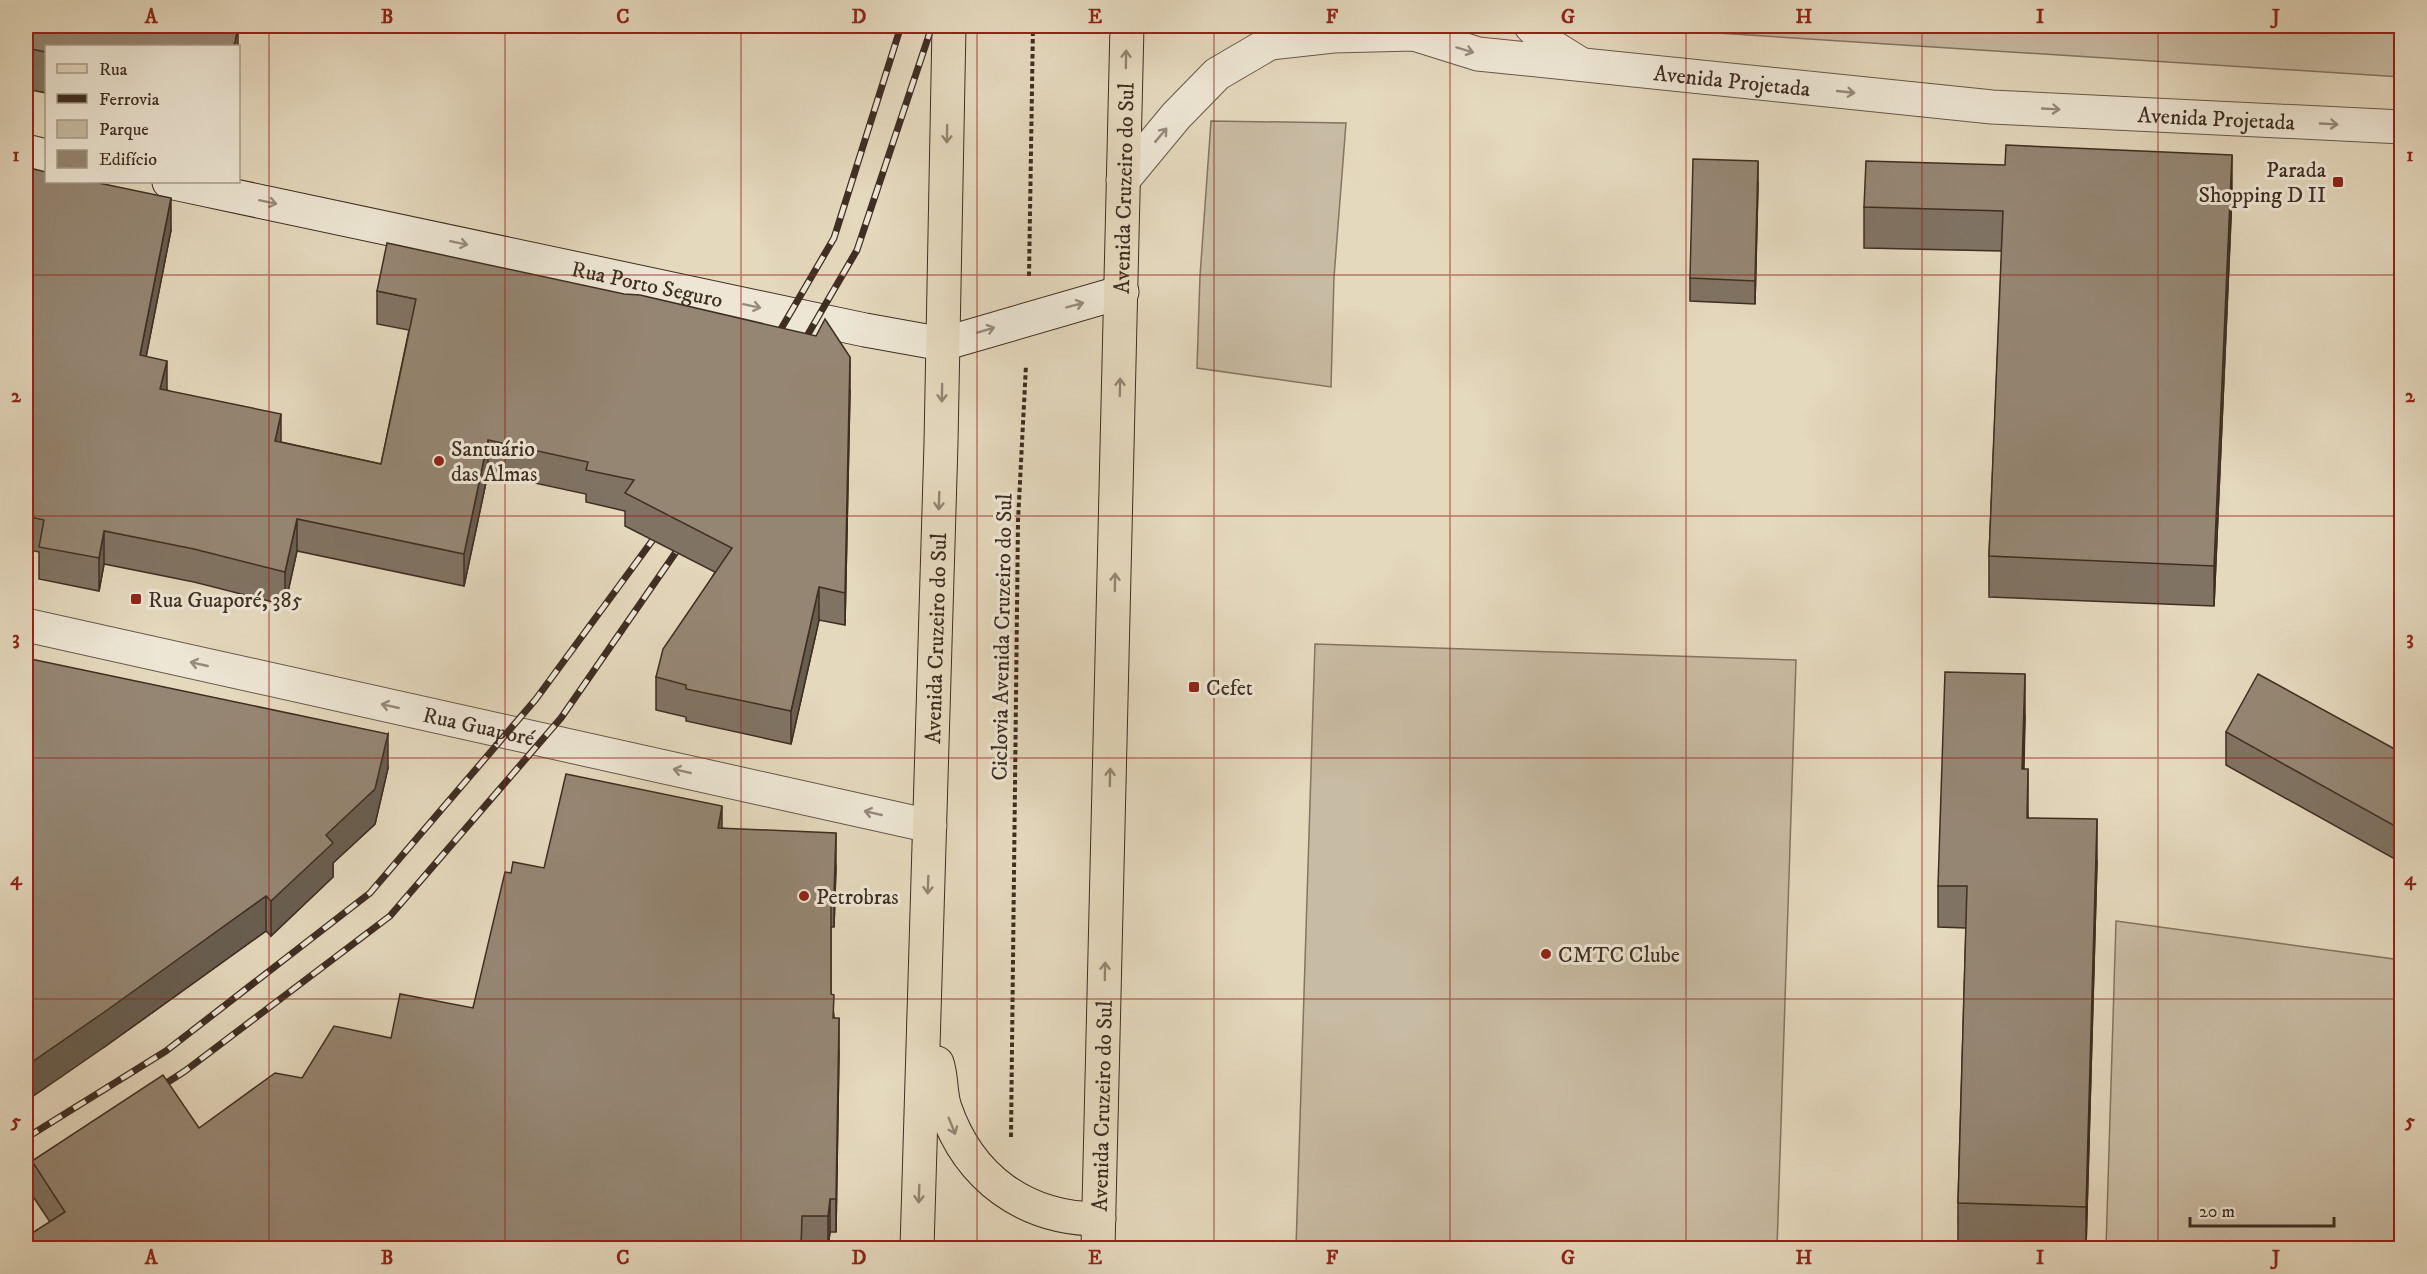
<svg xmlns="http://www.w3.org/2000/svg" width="2427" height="1274" font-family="'IM FELL DW Pica',serif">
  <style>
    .green { fill: #c8bba3; stroke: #847462; stroke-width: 1.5 }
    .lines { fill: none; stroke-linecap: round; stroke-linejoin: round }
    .street-casing { stroke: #685849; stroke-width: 35 }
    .secondary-casing { stroke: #3f2e22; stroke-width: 35 }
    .primary-casing { stroke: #3f2e22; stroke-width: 35 }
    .path { stroke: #3f2e22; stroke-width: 4; stroke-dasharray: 4.5 3; stroke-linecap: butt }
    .street { stroke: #ede6d4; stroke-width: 33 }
    .secondary { stroke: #ede6d4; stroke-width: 33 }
    .primary { stroke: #e4d8bd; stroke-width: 33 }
    .rail-casing { stroke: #3f2e22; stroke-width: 7 }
    .rail { stroke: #ede6d4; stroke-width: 4.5; stroke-dasharray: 14; stroke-linecap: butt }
    .wall { fill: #807363; stroke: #3f2e22; stroke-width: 1.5 }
    .shaded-wall { fill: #685e50; stroke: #3f2e22; stroke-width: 1.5 }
    .building { fill: #958673; stroke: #3f2e22; stroke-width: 1.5 }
    .oneway { stroke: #968a7b }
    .oneway2 { stroke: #928370 }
    .grid { fill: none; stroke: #8f2418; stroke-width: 1.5; stroke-opacity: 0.55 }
    .poi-dot { fill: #8f2418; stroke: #ede6d4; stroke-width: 2 }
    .labels { text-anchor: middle; stroke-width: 6; stroke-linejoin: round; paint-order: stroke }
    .street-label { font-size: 22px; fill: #3f2e22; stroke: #ede6d4 }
    .poi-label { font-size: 22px; fill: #3f2e22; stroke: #ede6d4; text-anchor: start }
    .neatline { fill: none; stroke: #8f2418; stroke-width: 2 }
    .grid-label { font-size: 20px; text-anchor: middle; font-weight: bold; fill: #8f2418 }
  </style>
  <rect width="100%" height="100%" fill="#e4d8bd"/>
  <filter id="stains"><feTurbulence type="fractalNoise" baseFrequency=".00333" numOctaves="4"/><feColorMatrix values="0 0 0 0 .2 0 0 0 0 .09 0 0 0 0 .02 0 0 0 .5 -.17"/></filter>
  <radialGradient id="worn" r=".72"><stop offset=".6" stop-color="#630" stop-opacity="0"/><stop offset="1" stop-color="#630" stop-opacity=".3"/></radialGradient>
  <!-- green -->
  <g class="green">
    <polygon points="1608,26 2401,26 2401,77"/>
    <polygon points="1211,121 1346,123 1334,277 1331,387 1197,368 1200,276"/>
    <polygon points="1315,644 1796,660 1777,1248 1296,1248"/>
    <polygon points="2116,921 2401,960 2401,1248 2106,1248"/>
  </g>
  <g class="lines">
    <!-- street casing -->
    <g class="street-casing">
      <g id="street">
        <polyline points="1531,26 1550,45 1579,63"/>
        <path id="s1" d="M1123 180 1176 116 1217 74 1270 43 1333 36 1414 34 1478 54 1992 107 2402 127"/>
        <path id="s2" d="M26 625 930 826"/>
      </g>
    </g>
    <!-- secondary casing -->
    <g class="secondary-casing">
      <g id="secondary">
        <polyline points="26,151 46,156"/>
        <path id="s3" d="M169 182 865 330 943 344 1122 292"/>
      </g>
    </g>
    <!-- primary casing -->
    <g class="primary-casing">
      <g id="primary">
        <path d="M937 1063C942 1077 940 1094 945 1108 969 1178 1025 1219 1099 1219"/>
        <path id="s4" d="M917 1248 941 443 949 26"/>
        <path id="s5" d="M1098 1248 1127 26"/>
      </g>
    </g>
    <!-- path -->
    <g class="path">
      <polyline points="1029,276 1033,26"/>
      <polyline points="1011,1137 1018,521 1026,365"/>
    </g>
    <!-- street -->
    <use href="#street" class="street"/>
    <!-- secondary -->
    <use href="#secondary" class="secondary"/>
    <!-- primary -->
    <use href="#primary" class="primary"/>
    <!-- rail casing -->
    <g class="rail-casing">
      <g id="rail">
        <polyline points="774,341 834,238 901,26"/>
        <polyline points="800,348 857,250 932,26"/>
        <polyline points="154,1091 185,1071 390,916 561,718 685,539"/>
        <polyline points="26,1138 166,1051 370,893 536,699 663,526"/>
        <polyline points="26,1174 46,1161"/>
      </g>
    </g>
    <!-- rail -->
    <use href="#rail" class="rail"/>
  </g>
  <!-- wall -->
  <g class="wall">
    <polygon points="26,26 238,46 46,46 46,93 26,89"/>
    <polygon points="26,167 171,230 146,356 167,390 281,442 381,464 409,330 377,324 377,291 850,390 845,625 819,620 791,744 686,721 686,717 656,710 656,677 715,572 625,526 625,511 586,502 586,494 488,473 464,586 297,551 285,605 194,582 104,564 99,591 39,579 39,552 26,549"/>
    <polygon points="1758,184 1755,304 1690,301 1690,278"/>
    <polygon points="2232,195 2214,606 1989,597 1989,556 2002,251 1864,248 1864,207"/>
    <polygon points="2025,715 2024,769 2028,818 2097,861 2086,1248 1958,1244 1958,1203 1966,928 1938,927 1938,886"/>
    <polygon points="2226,732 2402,753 2402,863 2226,765"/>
    <polygon points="388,768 375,824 333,863 333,877 271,936 266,931 103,1048"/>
    <polygon points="722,828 836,866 834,927 831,927 831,994 839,1052 836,1232 830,1232 828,1248 26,1248 50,1222 32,1195 32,1161 199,1128 302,1078 391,1038 473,1008 511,873 544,868"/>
  </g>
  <!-- shaded-wall -->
  <g class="shaded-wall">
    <polygon points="238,28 238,46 234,46"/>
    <polygon points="2232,155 2232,195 2214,606 2214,566"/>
    <polygon points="1758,161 1758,184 1755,304 1755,281"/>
    <polygon points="171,198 171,230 140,388 140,355"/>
    <polygon points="850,357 850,390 845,625 845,593"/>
    <polygon points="167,361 167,393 160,389"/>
    <polygon points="281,414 281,447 275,441"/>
    <polygon points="488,440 488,473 464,586 464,554"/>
    <polygon points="297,519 297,551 285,605 285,572"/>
    <polygon points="104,531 104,564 99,591 99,558"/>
    <polygon points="819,587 819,620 791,744 791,711"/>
    <polygon points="2025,674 2025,715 2022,810 2022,769"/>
    <polygon points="388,734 388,768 375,824 333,863 333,877 271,936 271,901 326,835"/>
    <polygon points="2028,769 2028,810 2027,859 2027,818"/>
    <polygon points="722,806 722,840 718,828"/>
    <polygon points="2097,819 2097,861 2086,1248 2086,1207"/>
    <polygon points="836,833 836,866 834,927 834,893"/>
    <polygon points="266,896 266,931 103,1048 26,1101 26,1066"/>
    <polygon points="839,1018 839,1052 836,1232 836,1199"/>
    <polygon points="830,1199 830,1232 828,1248 828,1216"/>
  </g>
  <!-- building -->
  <g class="building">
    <polygon points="26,26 226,26 238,28 234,46 46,46 46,52 26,48"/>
    <polygon points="2006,145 2232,155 2214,566 1989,556 2003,211 1864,207 1866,161 2005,165"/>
    <polygon points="1693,159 1758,161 1755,281 1690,278"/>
    <polygon points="26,167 46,172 46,182 94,182 171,198 140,355 167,361 160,389 281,414 275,441 381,464 416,299 377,291 387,243 624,294 640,295 816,336 825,319 850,357 845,593 819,587 791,711 686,689 686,685 656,677 663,649 732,548 625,493 634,480 586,470 588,462 488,440 464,554 297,519 285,572 194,549 104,531 99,558 39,547 44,520 26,516"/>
    <polygon points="26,658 388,734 375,789 326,835 333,843 271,901 266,896 103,1013 26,1066"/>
    <polygon points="1945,672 2025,674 2022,769 2028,769 2027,818 2097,819 2086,1207 1958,1203 1967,886 1938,886"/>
    <polygon points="2258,674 2402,753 2402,830 2226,732"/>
    <polygon points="566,774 722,806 718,828 836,833 834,893 831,893 831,994 834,995 833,1018 839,1018 836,1199 830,1199 828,1216 802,1216 801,1248 26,1248 26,1237 65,1212 32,1161 163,1075 199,1128 275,1073 302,1078 334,1026 391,1038 400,994 473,1008 505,872 511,873 513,862 544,868"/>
  </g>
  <!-- one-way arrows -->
  <defs><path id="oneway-shaft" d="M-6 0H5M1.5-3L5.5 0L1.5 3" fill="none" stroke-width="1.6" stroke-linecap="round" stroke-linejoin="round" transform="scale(1.5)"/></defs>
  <g class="oneway">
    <use href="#oneway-shaft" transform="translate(1465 50) rotate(17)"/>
    <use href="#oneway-shaft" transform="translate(1846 92) rotate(6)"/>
    <use href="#oneway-shaft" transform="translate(2051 109) rotate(3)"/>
    <use href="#oneway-shaft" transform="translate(2329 124) rotate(3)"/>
    <use href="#oneway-shaft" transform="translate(1161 135) rotate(-50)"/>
    <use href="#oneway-shaft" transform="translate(268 202) rotate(12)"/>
    <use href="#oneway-shaft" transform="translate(459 243) rotate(12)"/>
    <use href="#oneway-shaft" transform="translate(1075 305) rotate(-15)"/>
    <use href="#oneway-shaft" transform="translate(752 306) rotate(12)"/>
    <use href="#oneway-shaft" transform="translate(986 330) rotate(-17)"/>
    <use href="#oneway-shaft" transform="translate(199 664) rotate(-167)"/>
    <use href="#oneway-shaft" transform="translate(390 706) rotate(-167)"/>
    <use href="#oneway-shaft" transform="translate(682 771) rotate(-167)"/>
    <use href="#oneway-shaft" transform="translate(873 813) rotate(-167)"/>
  </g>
  <g class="oneway2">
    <use href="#oneway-shaft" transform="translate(1126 59) rotate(-89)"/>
    <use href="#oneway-shaft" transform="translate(947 134) rotate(91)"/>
    <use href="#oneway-shaft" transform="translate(1120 387) rotate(-89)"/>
    <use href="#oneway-shaft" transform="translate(942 393) rotate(91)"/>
    <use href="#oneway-shaft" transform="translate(939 501) rotate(92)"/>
    <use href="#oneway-shaft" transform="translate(1115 582) rotate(-89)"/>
    <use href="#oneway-shaft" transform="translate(1110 777) rotate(-89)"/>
    <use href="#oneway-shaft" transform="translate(928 885) rotate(92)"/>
    <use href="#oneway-shaft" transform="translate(1105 971) rotate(-89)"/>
    <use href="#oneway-shaft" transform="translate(952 1126) rotate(68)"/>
    <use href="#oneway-shaft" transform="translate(919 1194) rotate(92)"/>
  </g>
  <!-- grid -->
  <path class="grid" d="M269 26V1248M505 26V1248M741 26V1248M977 26V1248M1214 26V1248M1450 26V1248M1686 26V1248M1922 26V1248M2158 26V1248M26 275H2402M26 516H2402M26 758H2402M26 999H2402"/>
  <!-- markers -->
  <g class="poi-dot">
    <rect x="2332" y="176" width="12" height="12" rx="3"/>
    <circle cx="439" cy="461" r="6"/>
    <rect x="130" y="593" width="12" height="12" rx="3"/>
    <rect x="1188" y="681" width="12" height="12" rx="3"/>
    <circle cx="804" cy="896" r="6"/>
    <circle cx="1546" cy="954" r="6"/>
  </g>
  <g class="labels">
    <!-- street labels -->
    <g class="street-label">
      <text dy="8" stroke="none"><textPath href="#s1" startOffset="670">Avenida Projetada</textPath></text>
      <text dy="8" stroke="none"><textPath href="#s1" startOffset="1156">Avenida Projetada</textPath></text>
      <text dy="8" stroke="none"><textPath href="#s5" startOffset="1060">Avenida Cruzeiro do Sul</textPath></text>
      <text dy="8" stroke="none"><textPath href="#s3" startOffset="489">Rua Porto Seguro</textPath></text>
      <text dy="8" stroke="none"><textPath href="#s4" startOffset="610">Avenida Cruzeiro do Sul</textPath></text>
      <text transform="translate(1001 637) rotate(-89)" y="8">Ciclovia Avenida Cruzeiro do Sul</text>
      <text dy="8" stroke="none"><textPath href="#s2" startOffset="464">Rua Guaporé</textPath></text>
      <text dy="8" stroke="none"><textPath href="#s5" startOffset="142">Avenida Cruzeiro do Sul</textPath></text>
    </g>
    <!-- poi labels -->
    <g class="poi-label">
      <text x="2326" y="177" text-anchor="end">Parada<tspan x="2326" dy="25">Shopping D II</tspan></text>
      <text x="451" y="456">Santuário<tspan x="451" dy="25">das Almas</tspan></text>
      <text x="148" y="607">Rua Guaporé, 385</text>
      <text x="1206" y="695">Cefet</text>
      <text x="816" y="904">Petrobras</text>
      <text x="1558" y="962">CMTC Clube</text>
    </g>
  </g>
  <!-- margin -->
  <rect width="2427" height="1274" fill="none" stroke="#e4d8bd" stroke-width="66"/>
  <!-- legend -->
  <rect x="45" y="45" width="195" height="138" fill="#ede6d4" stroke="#a79c8d" stroke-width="1.5"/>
  <rect x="57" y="64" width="30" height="9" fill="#e4d8bd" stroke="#a79c8d" stroke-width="1.5"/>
  <text x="99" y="75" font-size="18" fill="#3f2e22">Rua</text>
  <rect x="57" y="94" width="30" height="9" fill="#3f2e22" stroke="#a79c8d" stroke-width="1.5"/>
  <text x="99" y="105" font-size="18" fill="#3f2e22">Ferrovia</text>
  <rect x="57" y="120" width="30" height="18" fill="#c8bba3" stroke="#a79c8d" stroke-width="1.5"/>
  <text x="99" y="135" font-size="18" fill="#3f2e22">Parque</text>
  <rect x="57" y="150" width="30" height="18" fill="#958673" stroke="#a79c8d" stroke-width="1.5"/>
  <text x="99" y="165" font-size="18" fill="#3f2e22">Edifício</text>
  <!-- scale -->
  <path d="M2190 1217v9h144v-9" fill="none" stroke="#3f2e22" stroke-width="3"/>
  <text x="2199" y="1217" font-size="18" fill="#3f2e22" stroke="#ede6d4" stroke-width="4.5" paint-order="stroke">20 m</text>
  <rect x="33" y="33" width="2361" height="1208" class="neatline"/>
  <g class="grid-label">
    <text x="151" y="23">A</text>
    <text x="387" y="23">B</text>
    <text x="623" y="23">C</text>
    <text x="859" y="23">D</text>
    <text x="1095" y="23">E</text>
    <text x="1332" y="23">F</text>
    <text x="1568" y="23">G</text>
    <text x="1804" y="23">H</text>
    <text x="2040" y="23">I</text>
    <text x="2276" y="23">J</text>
    <text x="16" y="161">1</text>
    <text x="2410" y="161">1</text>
    <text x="16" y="402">2</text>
    <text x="2410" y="402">2</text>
    <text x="16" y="644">3</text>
    <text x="2410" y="644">3</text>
    <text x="16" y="885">4</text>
    <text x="2410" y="885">4</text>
    <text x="16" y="1127">5</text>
    <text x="2410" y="1127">5</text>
    <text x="151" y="1264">A</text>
    <text x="387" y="1264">B</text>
    <text x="623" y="1264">C</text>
    <text x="859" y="1264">D</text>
    <text x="1095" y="1264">E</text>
    <text x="1332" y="1264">F</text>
    <text x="1568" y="1264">G</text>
    <text x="1804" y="1264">H</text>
    <text x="2040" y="1264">I</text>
    <text x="2276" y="1264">J</text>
  </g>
  <rect width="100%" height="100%" filter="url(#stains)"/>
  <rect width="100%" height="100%" fill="url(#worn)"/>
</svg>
